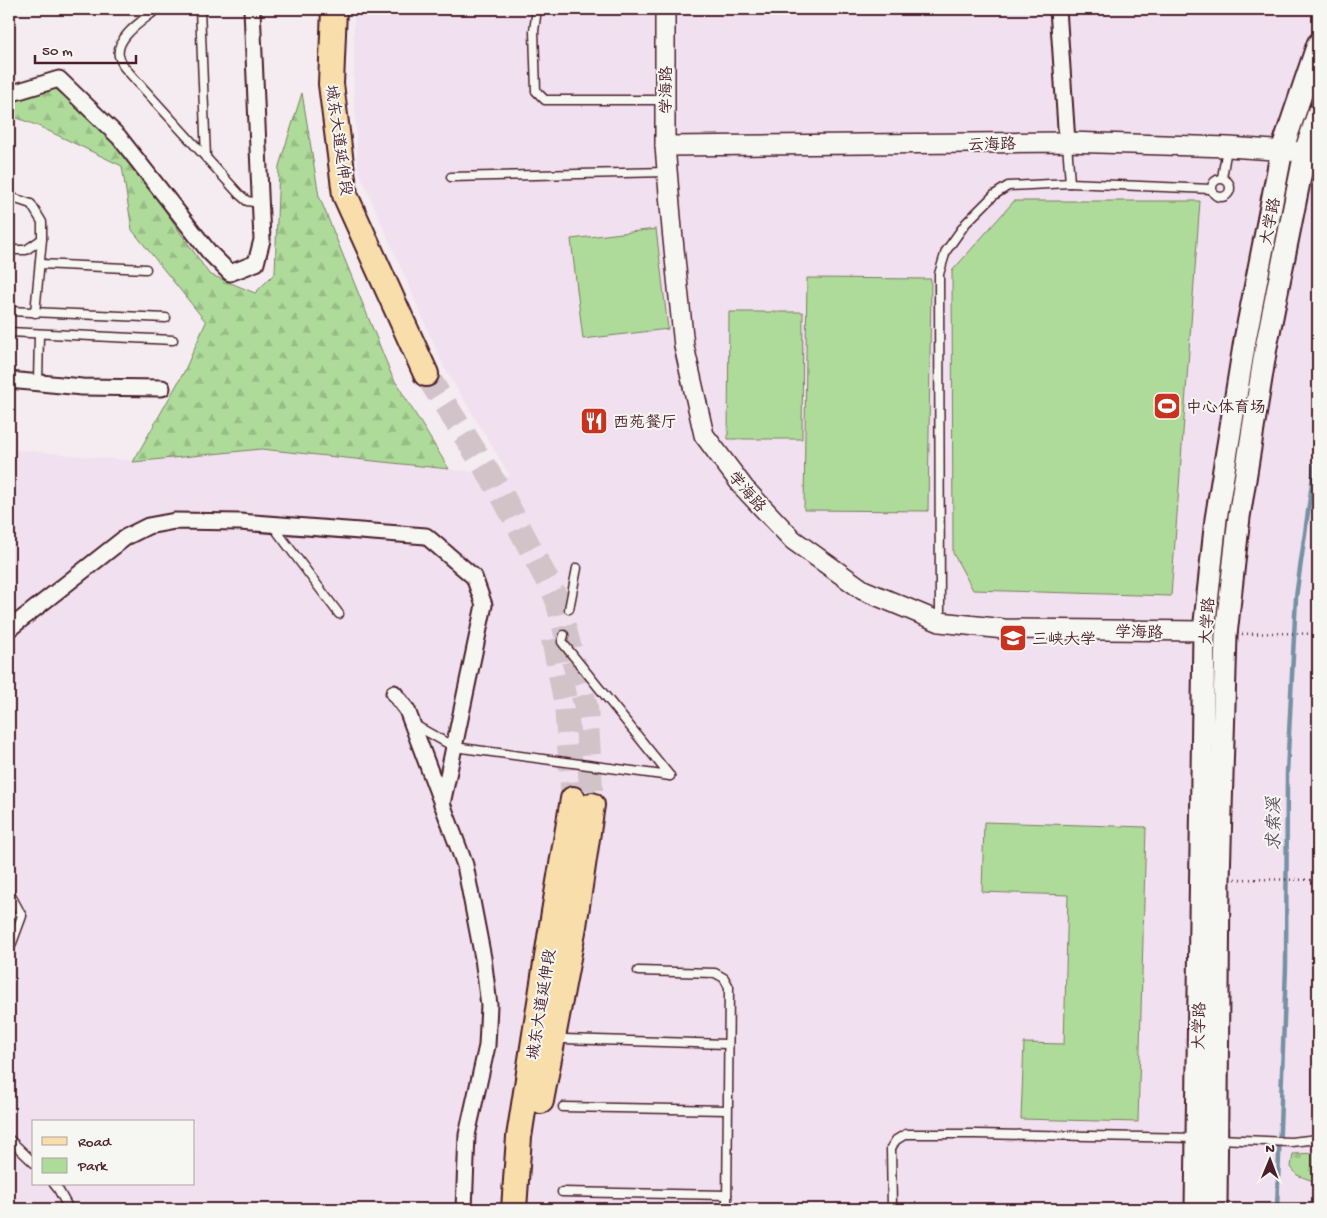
<svg xmlns="http://www.w3.org/2000/svg" width="1327" height="1218" font-family="'Gochi Hand','LXGW WenKai TC',sans-serif">
  <style>
    .built { fill: #f1e0ef; fill-rule: evenodd }
    .forest { fill: url(#forest-firs); stroke: #7c7d62 }
    .park { fill: #aedb9a; stroke: #7c7d62 }
    .lines { fill: none; stroke-linecap: round; stroke-linejoin: round }
    .stream { stroke: #7591a3; stroke-width: 4.5 }
    .primary-tunnel { stroke: #d2c3c9; stroke-width: 24; stroke-dasharray: 24 12; stroke-linecap: butt }
    .service-casing { stroke: #4a1f2b; stroke-width: 11 }
    .minor-casing { stroke: #4a1f2b; stroke-width: 19 }
    .tertiary-casing { stroke: #4a1f2b; stroke-width: 22 }
    .secondary-casing { stroke: #4a1f2b; stroke-width: 25 }
    .primary-casing { stroke: #4a1f2b; stroke-width: 28 }
    .path { stroke: #4a1f2b; stroke-width: 2.5; stroke-dasharray: 1 4; stroke-linecap: butt }
    .service { stroke: #f6f6f2; stroke-width: 8 }
    .minor { stroke: #f6f6f2; stroke-width: 15 }
    .tertiary { stroke: #f6f6f2; stroke-width: 19 }
    .secondary { stroke: #f6f6f2; stroke-width: 21 }
    .primary { stroke: #f8deab; stroke-width: 24 }
    .labels { text-anchor: middle; stroke-width: 4; stroke-linejoin: round; paint-order: stroke }
    .street-label { font-size: 16px; fill: #4a1f2b; stroke: #f6f6f2 }
    .poi-label { font-size: 16px; fill: #4a1f2b; stroke: #f6f6f2; text-anchor: start }
    .water-label { font-size: 18px; font-style: italic; fill: #5c4e5d; stroke: #f6f6f2 }
  </style>
  <defs>
    <pattern id="forest-firs" width="22" height="20" patternUnits="userSpaceOnUse" patternTransform="scale(1.25)"><rect width="22" height="20" fill="#aedb9a"/><path d="M5 1l3.5 6h-7zM16 11l3.5 6h-7z" fill="#97bc85"/></pattern>
  </defs>
  <rect width="100%" height="100%" fill="#f4ecf1"/>
  <filter id="ink" filterUnits="userSpaceOnUse"><feTurbulence type="fractalNoise" baseFrequency=".02" numOctaves="2"/><feDisplacementMap in="SourceGraphic" scale="10" xChannelSelector="R" yChannelSelector="G"/><feConvolveMatrix kernelMatrix="1 2 1 2 8 2 1 2 1" color-interpolation-filters="sRGB"/></filter>
  <g filter="url(#ink)">
    <!-- built -->
    <path class="built" d="M354 9H1318V1209H9V449L133 461 261 449 510 476 444 367 358 169 354 93ZM34 1122H194V1184H34Z"/>
    <!-- forest -->
    <g class="forest">
      <polygon points="40,77 111,132 209,274 255,293 275,273 279,166 302,93 319,196 392,376 449,469 261,449 133,462 184,372 206,322 132,230 122,166 36,125 9,115 9,86"/>
      <polygon points="1318,1153 1318,1183 1297,1175 1291,1167 1293,1154"/>
    </g>
    <!-- park -->
    <g class="park">
      <polygon points="1014,201 1200,201 1171,596 973,590 953,553 952,271"/>
      <polygon points="656,229 668,329 583,339 571,239"/>
      <polygon points="807,278 931,279 928,511 804,510"/>
      <polygon points="729,312 803,312 802,439 728,439"/>
      <polygon points="984,822 1146,827 1138,1122 1021,1119 1024,1043 1064,1044 1068,895 982,892"/>
    </g>
    <g class="lines">
      <!-- stream -->
      <polyline class="stream" points="1277,1209 1286,966 1287,773 1296,597 1318,441"/>
      <!-- primary-tunnel -->
      <g class="primary-tunnel">
        <polyline points="426,374 501,493 556,597 586,707 592,805"/>
        <polyline points="553,639 566,705 573,799"/>
      </g>
      <!-- service casing -->
      <g class="service-casing">
        <g id="service">
          <path d="M157 9C144 20 115 37 119 56 120 60 123 64 124 67L239 194 247 201 260 203"/>
          <polyline points="200,9 206,158"/>
          <polyline points="537,9 534,31 536,91 545,100 665,100"/>
          <polyline points="451,177 667,172"/>
          <polyline points="1222,178 1227,148"/>
          <circle cx="1221" cy="188" r="9"/>
          <polyline points="1070,183 1211,189"/>
          <polyline points="9,198 13,198 31,204 42,222 42,239 26,250 9,250"/>
          <polyline points="40,264 146,269"/>
          <polyline points="9,311 166,318"/>
          <polyline points="35,313 42,239"/>
          <polyline points="9,332 173,340"/>
          <polyline points="38,383 39,334"/>
          <polyline points="273,526 339,614"/>
          <polyline points="569,609 577,568"/>
          <polyline points="940,620 939,274 946,251 966,223 994,195 1008,186 1070,183 1067,143"/>
          <polyline points="564,635 562,642 670,776"/>
          <polyline points="413,724 454,747 670,776"/>
          <polyline points="9,892 22,916 9,951"/>
          <polyline points="638,971 715,973 724,978 729,987 727,1209"/>
          <polyline points="564,1039 727,1044"/>
          <polyline points="563,1107 727,1110"/>
          <polyline points="9,1139 34,1163"/>
          <polyline points="1218,1139 1291,1142 1318,1139"/>
          <polyline points="54,1184 58,1189 69,1209"/>
          <polyline points="562,1192 727,1195"/>
          <polyline points="892,1209 891,1148 896,1140 906,1134 976,1134 1195,1138"/>
        </g>
      </g>
      <!-- minor casing -->
      <g class="minor-casing">
        <g id="minor">
          <polyline points="1058,9 1067,142"/>
          <polyline points="9,94 59,79 119,137 209,252 230,273 256,263 262,240 252,9"/>
          <polyline points="9,380 82,387 162,388"/>
          <polyline points="9,629 126,537 148,526 175,521 240,522 426,536 474,577 484,605 442,804"/>
          <polyline points="394,693 407,710 465,865 483,958 489,1005 487,1046 467,1135 464,1209"/>
        </g>
      </g>
      <!-- tertiary casing -->
      <g class="tertiary-casing">
        <g id="tertiary">
          <polyline points="665,9 665,146 672,229 684,346 704,435 744,488 793,540 863,590 940,622 1004,629 1204,631"/>
          <polyline points="665,146 1067,142 1228,147 1318,153"/>
        </g>
      </g>
      <!-- secondary casing -->
      <g class="secondary-casing">
        <g id="secondary">
          <polyline points="1196,1209 1204,631 1216,519 1245,340 1282,150 1318,44"/>
          <polyline points="1216,1209 1219,880 1226,635 1239,517 1266,347 1305,152 1318,114"/>
        </g>
      </g>
      <!-- primary casing -->
      <g class="primary-casing">
        <g id="primary">
          <polyline points="334,9 331,84 345,195 426,374"/>
          <polyline points="541,1101 574,926 592,805"/>
          <polyline points="514,1209 519,1137 554,912 573,799"/>
        </g>
      </g>
      <!-- path -->
      <g class="path">
        <polyline points="1242,634 1276,633 1318,634"/>
        <polyline points="1235,879 1318,880"/>
      </g>
      <!-- service -->
      <use href="#service" class="service"/>
      <!-- minor -->
      <use href="#minor" class="minor"/>
      <!-- tertiary -->
      <use href="#tertiary" class="tertiary"/>
      <!-- secondary -->
      <use href="#secondary" class="secondary"/>
      <!-- primary -->
      <use href="#primary" class="primary"/>
    </g>
  </g>
  <!-- icons -->
  <defs>
    <g id="stadium-square" transform="scale(1.4375)"><rect x="-9" y="-9" width="18" height="18" rx="4" fill="#c8321e" stroke="#f6f6f2"/><path d="M0-5a6.5 5 0 1 0 0 10a6.5 5 0 1 0 0-10ZM-3.5-1.8h7v3.6h-7Z" fill="#fff"/></g>
    <g id="restaurant-square" transform="scale(1.4375)"><rect x="-9" y="-9" width="18" height="18" rx="4" fill="#c8321e" stroke="#f6f6f2"/><path d="M-5-6h1v4h1v-4h1v4h1v-4h1v5L-1.5 .5V6h-2V.5L-5-1ZM5-6V6H3V1.5H1.5Q1.5-4 5-6Z" fill="#fff"/></g>
    <g id="university-square" transform="scale(1.4375)"><rect x="-9" y="-9" width="18" height="18" rx="4" fill="#c8321e" stroke="#f6f6f2"/><path d="M0-5L7-2L0 1L-7-2ZM-4 1L0 2.5L4 1V4Q0 6-4 4Z" fill="#fff"/></g>
  </defs>
  <g fill-rule="evenodd">
    <use href="#stadium-square" x="1167" y="406"/>
    <use href="#restaurant-square" x="594" y="421"/>
    <use href="#university-square" x="1013" y="638"/>
  </g>
  <g class="labels">
    <!-- street labels -->
    <g class="street-label">
      <text transform="translate(665 90) rotate(-90)" y="6">学海路</text>
      <text transform="translate(340 140) rotate(82)" y="6">城东大道延伸段</text>
      <text transform="translate(992 143) rotate(-1)" y="6">云海路</text>
      <text transform="translate(1269 221) rotate(-79)" y="6">大学路</text>
      <text transform="translate(748 491) rotate(49)" y="6">学海路</text>
      <text transform="translate(1206 621) rotate(-86)" y="6">大学路</text>
      <text transform="translate(1139 631) rotate(1)" y="6">学海路</text>
      <text transform="translate(540 1004) rotate(-81)" y="6">城东大道延伸段</text>
      <text transform="translate(1198 1026) rotate(-89)" y="6">大学路</text>
    </g>
    <!-- poi labels -->
    <g class="poi-label">
      <text x="1186" y="412">中心体育场</text>
      <text x="613" y="427">西苑餐厅</text>
      <text x="1032" y="644">三峡大学</text>
    </g>
    <!-- water labels -->
    <g class="water-label">
      <text transform="translate(1273 824) rotate(-90)" y="6">求索溪</text>
    </g>
  </g>
  <!-- margin -->
  <rect width="1327" height="1218" fill="none" stroke="#f6f6f2" stroke-width="30"/>
  <rect x="15" y="15" width="1297" height="1188" fill="none" stroke="#4a1f2b" stroke-width="2" filter="url(#ink)"/>
  <!-- legend -->
  <rect x="32" y="1120" width="162" height="65" fill="#f6f6f2" stroke="#b1a0a2"/>
  <rect x="42" y="1137" width="25" height="8" fill="#f8deab" stroke="#b1a0a2"/>
  <text x="78" y="1146" font-size="15" fill="#4a1f2b">Road</text>
  <rect x="42" y="1158" width="25" height="15" fill="#aedb9a" stroke="#b1a0a2"/>
  <text x="78" y="1170" font-size="15" fill="#4a1f2b">Park</text>
  <!-- north arrow -->
  <g transform="translate(1270 1160) rotate(1)" stroke="#f6f6f2" stroke-width="4" paint-order="stroke">
  <path d="M0-4L9 19L0 12L-9 19Z" fill="#4a1f2b"/>
  <text y="-8" font-size="14" font-weight="bold" text-anchor="middle" fill="#4a1f2b">N</text>
  </g>
  <!-- scale -->
  <path d="M35 55v8h101v-8" fill="none" stroke="#4a1f2b" stroke-width="2.5"/>
  <text x="42" y="55" font-size="15" fill="#4a1f2b" stroke="#f6f6f2" stroke-width="4" paint-order="stroke">50 m</text>
</svg>
